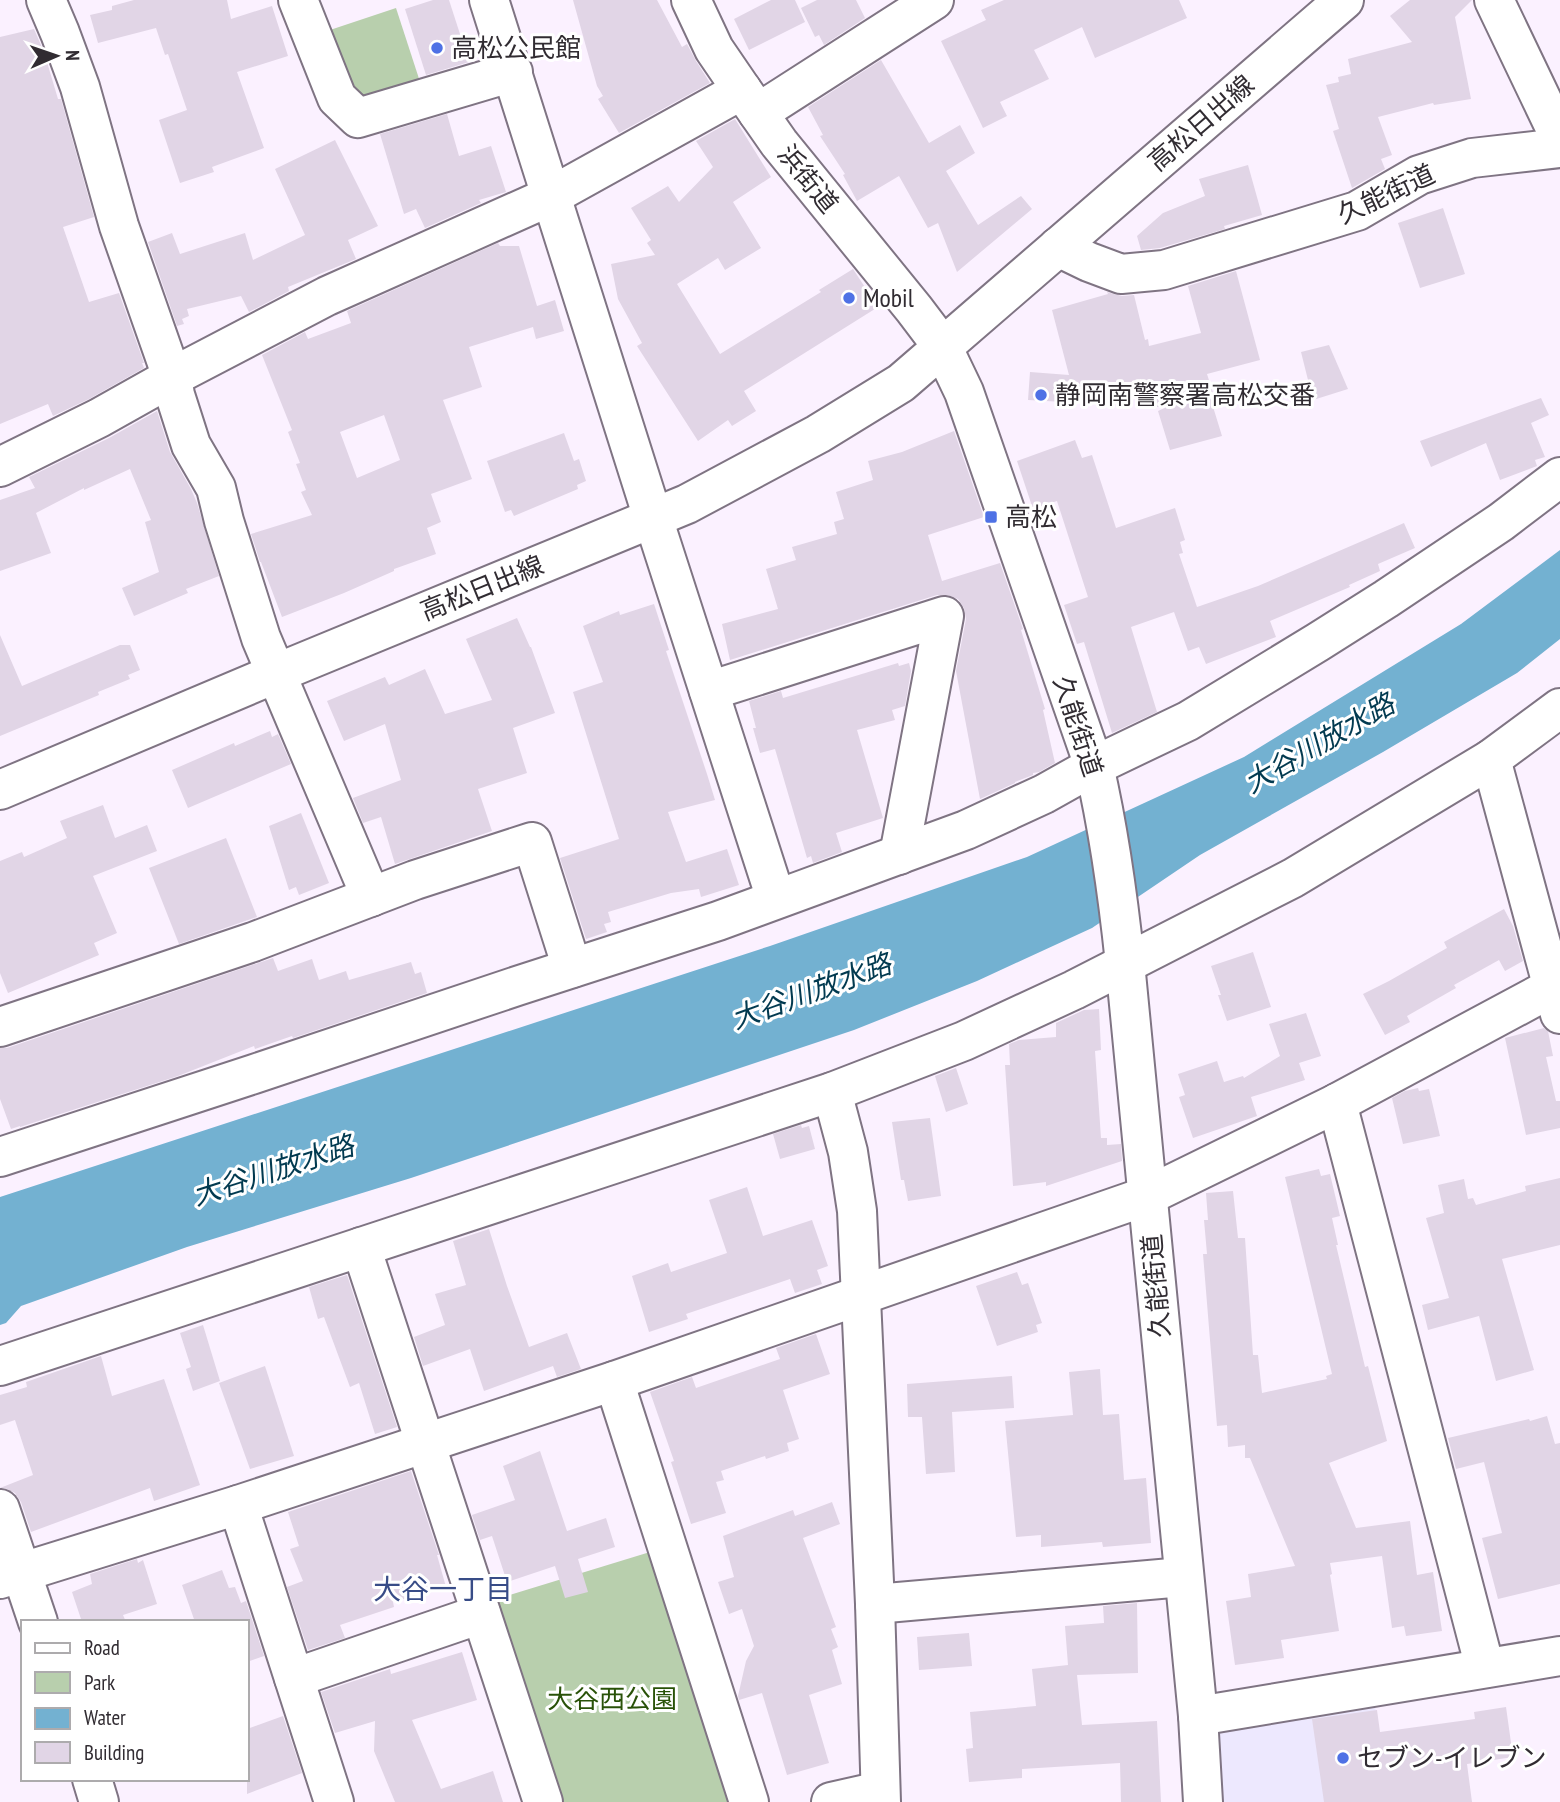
<svg xmlns="http://www.w3.org/2000/svg" width="1560" height="1802" font-family="'PT Sans Narrow','Noto Sans JP',sans-serif">
  <style>
    .commercial { fill: #ede8fe }
    .green { fill: #b8cfad }
    .water { fill: #73b1d1 }
    .building { fill: #e1d5e6; fill-rule: evenodd }
    .lines { fill: none; stroke-linecap: round; stroke-linejoin: round }
    .minor-casing { stroke: #7f7483; stroke-width: 42 }
    .major-casing { stroke: #7f7483; stroke-width: 42 }
    .minor { stroke: #fff; stroke-width: 38 }
    .major { stroke: #fff; stroke-width: 38 }
    .poi-dot { fill: #4e71e5; stroke: #fff; stroke-width: 2.5 }
    .labels { text-anchor: middle; stroke-width: 6; stroke-linejoin: round; paint-order: stroke }
    .poi-label { font-size: 26px; fill: #312c32; stroke: #fff; text-anchor: start }
    .street-label { font-size: 26px; fill: #312c32; stroke: #fff }
    .park-label { font-size: 26px; fill: #295208; stroke: #fff }
    .water-label { font-size: 28px; font-style: italic; fill: #023a50; stroke: #fff }
    .neighbourhood-label { font-size: 28px; fill: #384c87; stroke: #fff }
  </style>
  <rect width="100%" height="100%" fill="#fbf1ff"/>
  <!-- commercial -->
  <polygon class="commercial" points="1374,1699 1388,1802 1223,1802 1218,1736 1230,1722"/>
  <!-- green -->
  <g class="green">
    <polygon points="396,8 423,91 365,107 321,33"/>
    <polygon points="650,1552 731,1798 728,1802 561,1802 493,1600"/>
  </g>
  <!-- water -->
  <polygon class="water" points="1560,550 1560,639 1517,673 1383,752 1200,855 1092,928 977,981 854,1030 411,1178 187,1247 21,1306 6,1323 0,1325 0,1197 770,946 1027,857 1244,757 1461,624"/>
  <!-- building -->
  <g class="building">
    <polygon points="134,0 227,0 231,19 272,6 288,56 237,72 264,148 212,167 214,172 180,183 159,120 187,110 168,54 165,55 156,28 98,43 90,15 112,10 112,6"/>
    <polygon points="433,0 449,0 469,62 426,75 405,9"/>
    <polygon points="573,0 657,0 682,47 687,44 696,61 710,83 619,133 598,99 603,96 597,86"/>
    <polygon points="771,0 795,0 805,22 749,50 734,19"/>
    <polygon points="817,0 856,0 865,18 824,45 819,35 815,37 801,8"/>
    <polygon points="1004,0 1179,0 1187,18 1095,58 1082,27 1034,50 1049,79 1000,102 1007,116 983,128 941,41 986,20 981,10"/>
    <polygon points="1410,0 1472,0 1455,17 1471,99 1434,105 1433,103 1378,117 1392,155 1381,159 1385,169 1352,188 1333,131 1339,129 1326,85 1339,82 1338,77 1351,74 1348,59 1412,42 1390,16"/>
    <polygon points="34,29 44,52 58,99 61,99 94,217 63,227 89,302 119,293 144,363 142,363 144,368 89,399 53,416 48,404 0,424 0,37"/>
    <polygon points="881,60 929,143 960,125 975,153 946,171 978,225 1021,196 1032,209 957,272 938,223 928,228 899,176 857,201 843,175 845,174 820,136 823,135 808,107"/>
    <polygon points="447,114 459,156 491,146 506,192 479,200 481,203 425,228 416,209 404,214 380,134"/>
    <polygon points="735,119 771,177 733,202 761,248 725,270 718,258 677,284 720,354 821,292 819,290 853,269 878,307 744,391 756,411 732,426 728,420 698,441 637,346 642,343 618,299 611,264 655,255 647,243 651,240 631,208 668,186 679,202 713,167 696,141"/>
    <polygon points="335,140 378,226 348,240 356,259 288,287 289,291 249,312 241,296 187,309 189,316 182,319 184,324 177,326 148,242 172,233 180,254 245,233 253,260 305,235 275,169"/>
    <polygon points="1248,165 1262,215 1224,226 1225,229 1160,248 1141,250 1137,236 1163,213 1205,196 1199,179"/>
    <polygon points="1443,208 1465,274 1420,288 1398,223"/>
    <path d="M498 243 500 246H519L537 306 555 300 564 331 536 339 533 327 469 347 482 387 443 400 472 479 431 494 441 522 427 528 436 554 394 569V571L344 593 282 617 261 562H260L251 534 312 515 301 492 306 490 296 464 300 463 288 432 292 430 262 355 305 332 308 339 351 323 347 311ZM384 415 400 460 357 478 340 432Z"/>
    <polygon points="1236,271 1260,360 1207,374 1214,396 1210,397 1222,436 1170,450 1158,411 1167,407 1157,407 1152,391 1100,404 1028,400 1030,372 1069,375 1052,310 1108,294 1107,292 1122,296 1134,295 1145,340 1148,339 1149,346 1201,333 1188,286"/>
    <polygon points="1329,345 1348,389 1313,400 1301,352"/>
    <polygon points="1541,398 1549,415 1531,423 1545,457 1535,460 1537,466 1500,480 1486,443 1431,467 1420,441"/>
    <polygon points="157,411 170,452 191,489 197,503 219,576 186,589 188,593 134,616 122,588 159,572 145,522 151,520 130,469 84,490 84,488 36,513 51,553 0,571 0,500 35,488 29,477 109,438"/>
    <polygon points="954,431 984,517 928,535 942,581 1000,563 1023,629 1021,630 1045,709 1043,710 1055,763 1039,772 1033,773 1033,775 1015,782 1015,783 980,799 956,671 966,619 964,608 958,599 948,595 937,595 730,660 722,624 778,609 766,569 796,560 792,547 837,534 834,522 844,519 836,492 873,480 868,461 902,452"/>
    <polygon points="564,433 574,461 579,459 586,481 577,485 578,489 514,516 511,510 505,512 487,461"/>
    <polygon points="1075,440 1082,458 1092,455 1116,528 1175,508 1185,540 1180,542 1183,553 1179,554 1197,607 1258,586 1404,523 1415,548 1378,564 1380,571 1349,585 1350,587 1270,621 1276,637 1206,664 1199,647 1188,651 1174,612 1131,627 1157,712 1112,733 1084,642 1077,644 1064,605 1088,597 1057,501 1033,509 1017,461"/>
    <polygon points="654,604 669,650 666,651 707,774 715,800 668,812 686,862 727,849 739,885 701,897 699,889 671,893 608,912 611,922 604,924 607,932 586,939 560,858 619,839 573,692 603,682 583,626 619,611 620,615"/>
    <polygon points="517,618 530,647 531,647 555,713 513,728 527,773 478,789 492,831 395,864 381,817 363,823 353,798 401,780 385,724 344,741 327,701 385,677 389,685 425,669 445,714 492,700 466,639"/>
    <polygon points="0,635 22,686 120,645 130,645 140,670 128,675 130,679 98,692 99,695 0,736"/>
    <polygon points="898,663 899,666 909,663 911,671 905,706 892,710 895,720 857,730 883,818 836,833 842,852 813,863 811,856 807,858 775,749 760,753 753,728 756,728 749,701 781,691 783,698"/>
    <polygon points="270,731 272,737 278,734 291,764 188,808 172,770 234,743 235,746"/>
    <polygon points="103,805 115,838 147,825 157,851 93,876 117,933 94,943 99,955 8,993 0,973 0,861 22,852 24,857 67,838 60,821"/>
    <polygon points="301,813 329,883 299,895 296,887 289,890 269,826"/>
    <polygon points="226,838 257,917 179,944 149,868"/>
    <polygon points="1504,909 1513,926 1523,961 1505,971 1499,960 1454,985 1456,988 1407,1016 1410,1022 1385,1035 1363,994 1389,981 1447,948 1444,942"/>
    <polygon points="1253,952 1271,1007 1227,1021 1218,995 1221,995 1211,966"/>
    <polygon points="273,958 278,971 312,959 319,980 346,971 349,980 411,962 415,974 421,972 427,993 293,1038 292,1036 255,1049 254,1046 178,1076 20,1127 20,1126 11,1129 0,1099 0,1048 7,1048"/>
    <polygon points="1099,1009 1101,1050 1095,1051 1101,1138 1107,1138 1107,1145 1121,1144 1122,1161 1046,1186 1046,1182 1013,1186 1005,1065 1010,1065 1009,1044 1019,1040 1056,1037 1056,1023 1084,1010"/>
    <polygon points="1306,1013 1321,1056 1299,1063 1305,1080 1251,1097 1257,1116 1193,1138 1179,1097 1185,1095 1178,1074 1217,1061 1224,1082 1243,1076 1244,1078 1280,1056 1269,1024"/>
    <polygon points="1544,1028 1548,1031 1553,1056 1546,1057 1556,1101 1560,1101 1560,1128 1526,1135 1505,1038"/>
    <polygon points="956,1068 968,1104 946,1112 935,1076"/>
    <polygon points="1418,1088 1419,1091 1429,1089 1440,1136 1403,1144 1392,1098 1405,1091"/>
    <polygon points="930,1118 941,1196 908,1201 904,1180 901,1180 892,1122"/>
    <polygon points="801,1125 802,1128 809,1126 815,1149 780,1159 773,1134"/>
    <polygon points="1319,1169 1321,1176 1330,1174 1340,1216 1332,1218 1338,1245 1336,1245 1365,1367 1368,1366 1387,1441 1329,1463 1356,1528 1410,1521 1417,1575 1433,1572 1442,1631 1406,1636 1404,1626 1392,1628 1382,1556 1330,1563 1332,1574 1330,1575 1339,1631 1281,1640 1284,1658 1235,1665 1226,1601 1251,1597 1248,1574 1295,1566 1250,1458 1245,1458 1245,1445 1228,1447 1227,1425 1217,1426 1203,1254 1207,1254 1204,1220 1208,1220 1206,1193 1233,1191 1238,1238 1245,1238 1253,1355 1258,1355 1262,1393 1327,1379 1326,1376 1332,1374 1285,1177"/>
    <polygon points="1560,1178 1560,1245 1502,1259 1534,1370 1496,1381 1479,1316 1428,1330 1422,1305 1449,1298 1426,1218 1444,1213 1438,1185 1464,1179 1468,1199 1473,1198 1476,1205 1526,1191 1525,1186"/>
    <polygon points="747,1187 763,1236 812,1220 828,1266 817,1270 822,1284 795,1293 790,1279 686,1314 688,1319 649,1332 632,1276 668,1263 671,1272 727,1253 709,1200"/>
    <polygon points="489,1229 507,1286 529,1347 567,1333 581,1369 557,1377 553,1366 484,1391 470,1349 423,1366 414,1337 445,1325 435,1294 466,1285 453,1241"/>
    <polygon points="1017,1272 1022,1285 1028,1283 1042,1323 1036,1325 1038,1332 997,1346 976,1286"/>
    <polygon points="347,1275 397,1427 375,1434 359,1383 350,1387 324,1317 318,1319 309,1287"/>
    <polygon points="203,1325 220,1381 193,1391 186,1369 191,1367 180,1333"/>
    <polygon points="816,1334 830,1374 783,1390 799,1439 787,1443 789,1451 766,1459 765,1456 721,1471 724,1480 716,1482 726,1513 691,1524 671,1462 674,1461 650,1392 692,1377 696,1388 780,1359 776,1348"/>
    <polygon points="101,1356 112,1396 164,1379 200,1485 154,1501 150,1488 31,1532 21,1502 15,1493 5,1488 0,1488 33,1475 15,1420 0,1425 0,1395 27,1387 26,1382"/>
    <polygon points="265,1366 294,1456 250,1469 219,1383"/>
    <polygon points="1100,1369 1103,1415 1119,1414 1124,1480 1146,1478 1151,1543 1103,1547 1102,1542 1041,1547 1041,1535 1016,1537 1005,1421 1073,1415 1069,1372"/>
    <polygon points="1012,1376 1014,1408 952,1412 955,1472 926,1474 922,1417 908,1417 907,1384"/>
    <polygon points="1547,1416 1555,1444 1560,1443 1560,1584 1498,1599 1482,1538 1502,1533 1484,1462 1456,1469 1448,1438 1529,1419 1530,1421"/>
    <polygon points="540,1451 567,1531 606,1518 615,1547 578,1559 588,1592 565,1598 555,1566 507,1582 492,1536 480,1540 472,1515 515,1500 503,1466"/>
    <polygon points="411,1471 439,1555 437,1555 446,1587 393,1602 394,1607 340,1625 345,1638 308,1650 287,1587 303,1581 290,1549 299,1546 288,1512"/>
    <polygon points="832,1502 840,1524 803,1538 836,1627 831,1629 838,1647 832,1650 842,1684 809,1695 829,1763 787,1775 762,1693 739,1700 738,1696 746,1661 754,1646 742,1609 729,1614 718,1582 734,1577 723,1536 793,1510 795,1516"/>
    <polygon points="137,1559 138,1563 143,1560 157,1604 123,1615 126,1622 82,1622 72,1592 92,1584 90,1574"/>
    <polygon points="222,1570 229,1588 235,1587 241,1603 246,1601 264,1656 247,1662 247,1622 195,1622 182,1585"/>
    <polygon points="1137,1603 1138,1673 1077,1675 1082,1725 1157,1721 1161,1802 1121,1802 1120,1763 1022,1769 1022,1778 969,1782 966,1749 973,1748 970,1712 1036,1706 1032,1669 1068,1665 1065,1626 1104,1623 1103,1606"/>
    <polygon points="969,1633 972,1666 919,1670 917,1637"/>
    <polygon points="462,1652 477,1700 412,1720 441,1789 493,1771 503,1802 395,1802 374,1751 375,1721 335,1733 321,1692 390,1669 391,1674"/>
    <polygon points="1506,1707 1513,1757 1467,1764 1472,1802 1324,1802 1312,1719 1377,1710 1380,1732 1475,1719 1474,1712"/>
    <polygon points="283,1716 302,1773 247,1794 247,1729"/>
  </g>
  <g class="lines">
    <!-- minor casing -->
    <g class="minor-casing">
      <g id="minor">
        <polyline points="46,0 60,33 80,87 119,226 172,377 175,395 191,445 216,488 224,521 261,638 371,897"/>
        <polyline points="298,0 337,98 358,118 513,72"/>
        <polyline points="489,0 653,518 776,899"/>
        <path d="M691 0 714 49 742 90 779 143 914 309 942 346 964 392 1094 766C1109 831 1118 896 1125 963L1198 1716 1203 1802"/>
        <polyline points="1494,0 1560,138"/>
        <polyline points="758,113 934,0"/>
        <polyline points="1058,247 1089,262 1121,274 1164,270 1357,211 1419,175 1472,158 1560,148"/>
        <polyline points="0,467 99,418 172,377 327,296 551,196 742,90"/>
        <polyline points="709,691 944,616 899,855"/>
        <polyline points="1491,759 1560,1014"/>
        <polyline points="0,1027 253,942 415,880 532,842 572,968"/>
        <polyline points="832,1092 848,1152 857,1211 875,1604 881,1802"/>
        <polyline points="1337,1103 1485,1668"/>
        <polyline points="0,1157 254,1074 517,986 718,921 966,830 1044,794 1094,766 1188,721 1318,642 1386,599 1501,522 1560,477"/>
        <polyline points="361,1247 543,1802"/>
        <polyline points="0,1366 832,1092 964,1041 1074,990 1293,878 1491,759 1560,708"/>
        <polyline points="614,1381 749,1802"/>
        <polyline points="238,1505 334,1802"/>
        <polyline points="0,1509 38,1622"/>
        <polyline points="0,1579 238,1505 614,1381 1147,1196 1337,1103 1553,987"/>
        <polyline points="875,1604 1183,1577"/>
        <polyline points="294,1678 481,1614"/>
        <polyline points="1198,1716 1560,1656"/>
        <polyline points="92,1779 99,1802"/>
        <polyline points="831,1802 880,1791"/>
      </g>
    </g>
    <!-- major casing -->
    <g class="major-casing">
      <polyline id="major" points="0,790 277,673 687,504 818,434 901,383 1344,0"/>
    </g>
    <!-- minor -->
    <use href="#minor" class="minor"/>
    <!-- major -->
    <use href="#major" class="major"/>
  </g>
  <!-- markers -->
  <g class="poi-dot">
    <circle cx="437" cy="48" r="7"/>
    <circle cx="849" cy="298" r="7"/>
    <circle cx="1041" cy="395" r="7"/>
    <rect x="984" y="510" width="14" height="14" rx="3.5"/>
    <circle cx="1343" cy="1758" r="7"/>
  </g>
  <g class="labels">
    <!-- poi labels -->
    <g class="poi-label">
      <text x="451" y="57">高松公民館</text>
      <text x="863" y="307">Mobil</text>
      <text x="1055" y="404">静岡南警察署高松交番</text>
      <text x="1005" y="526">高松</text>
      <text x="1357" y="1767">セブン-イレブン</text>
    </g>
    <!-- street labels -->
    <g class="street-label">
      <text transform="translate(1201 123) rotate(-41)" y="9">高松日出線</text>
      <text transform="translate(808 179) rotate(51)" y="9">浜街道</text>
      <text transform="translate(1386 194) rotate(-25)" y="9">久能街道</text>
      <text transform="translate(482 588) rotate(-22)" y="9">高松日出線</text>
      <text transform="translate(1078 726) rotate(72)" y="9">久能街道</text>
      <text transform="translate(1156 1286) rotate(-95)" y="9">久能街道</text>
    </g>
    <!-- park labels -->
    <g class="park-label">
      <text x="612" y="1708">大谷西公園</text>
    </g>
    <!-- water labels -->
    <g class="water-label">
      <text transform="translate(1319 743) rotate(-30)" y="10">大谷川放水路</text>
      <text transform="translate(811 991) rotate(-20)" y="10">大谷川放水路</text>
      <text transform="translate(273 1170) rotate(-18)" y="10">大谷川放水路</text>
    </g>
    <!-- neighbourhood labels -->
    <g class="neighbourhood-label">
      <text x="443" y="1599">大谷一丁目</text>
    </g>
  </g>
  <!-- legend -->
  <rect x="21" y="1620" width="228" height="161" fill="#ffffff" stroke="#adabad" stroke-width="2"/>
  <rect x="35" y="1643" width="35" height="10" fill="#ffffff" stroke="#adabad" stroke-width="2"/>
  <text x="84" y="1655" font-size="21" fill="#312c32">Road</text>
  <rect x="35" y="1672" width="35" height="21" fill="#b8cfad" stroke="#adabad" stroke-width="2"/>
  <text x="84" y="1690" font-size="21" fill="#312c32">Park</text>
  <rect x="35" y="1708" width="35" height="21" fill="#73b1d1" stroke="#adabad" stroke-width="2"/>
  <text x="84" y="1725" font-size="21" fill="#312c32">Water</text>
  <rect x="35" y="1742" width="35" height="21" fill="#e1d5e6" stroke="#adabad" stroke-width="2"/>
  <text x="84" y="1760" font-size="21" fill="#312c32">Building</text>
  <!-- north arrow -->
  <g transform="translate(56 56) rotate(88)" stroke="#ffffff" stroke-width="5" paint-order="stroke">
  <path d="M0-5L12 26L0 18L-12 26Z" fill="#312c32"/>
  <text y="-10" font-size="19" font-weight="bold" text-anchor="middle" fill="#312c32">N</text>
  </g>
</svg>
